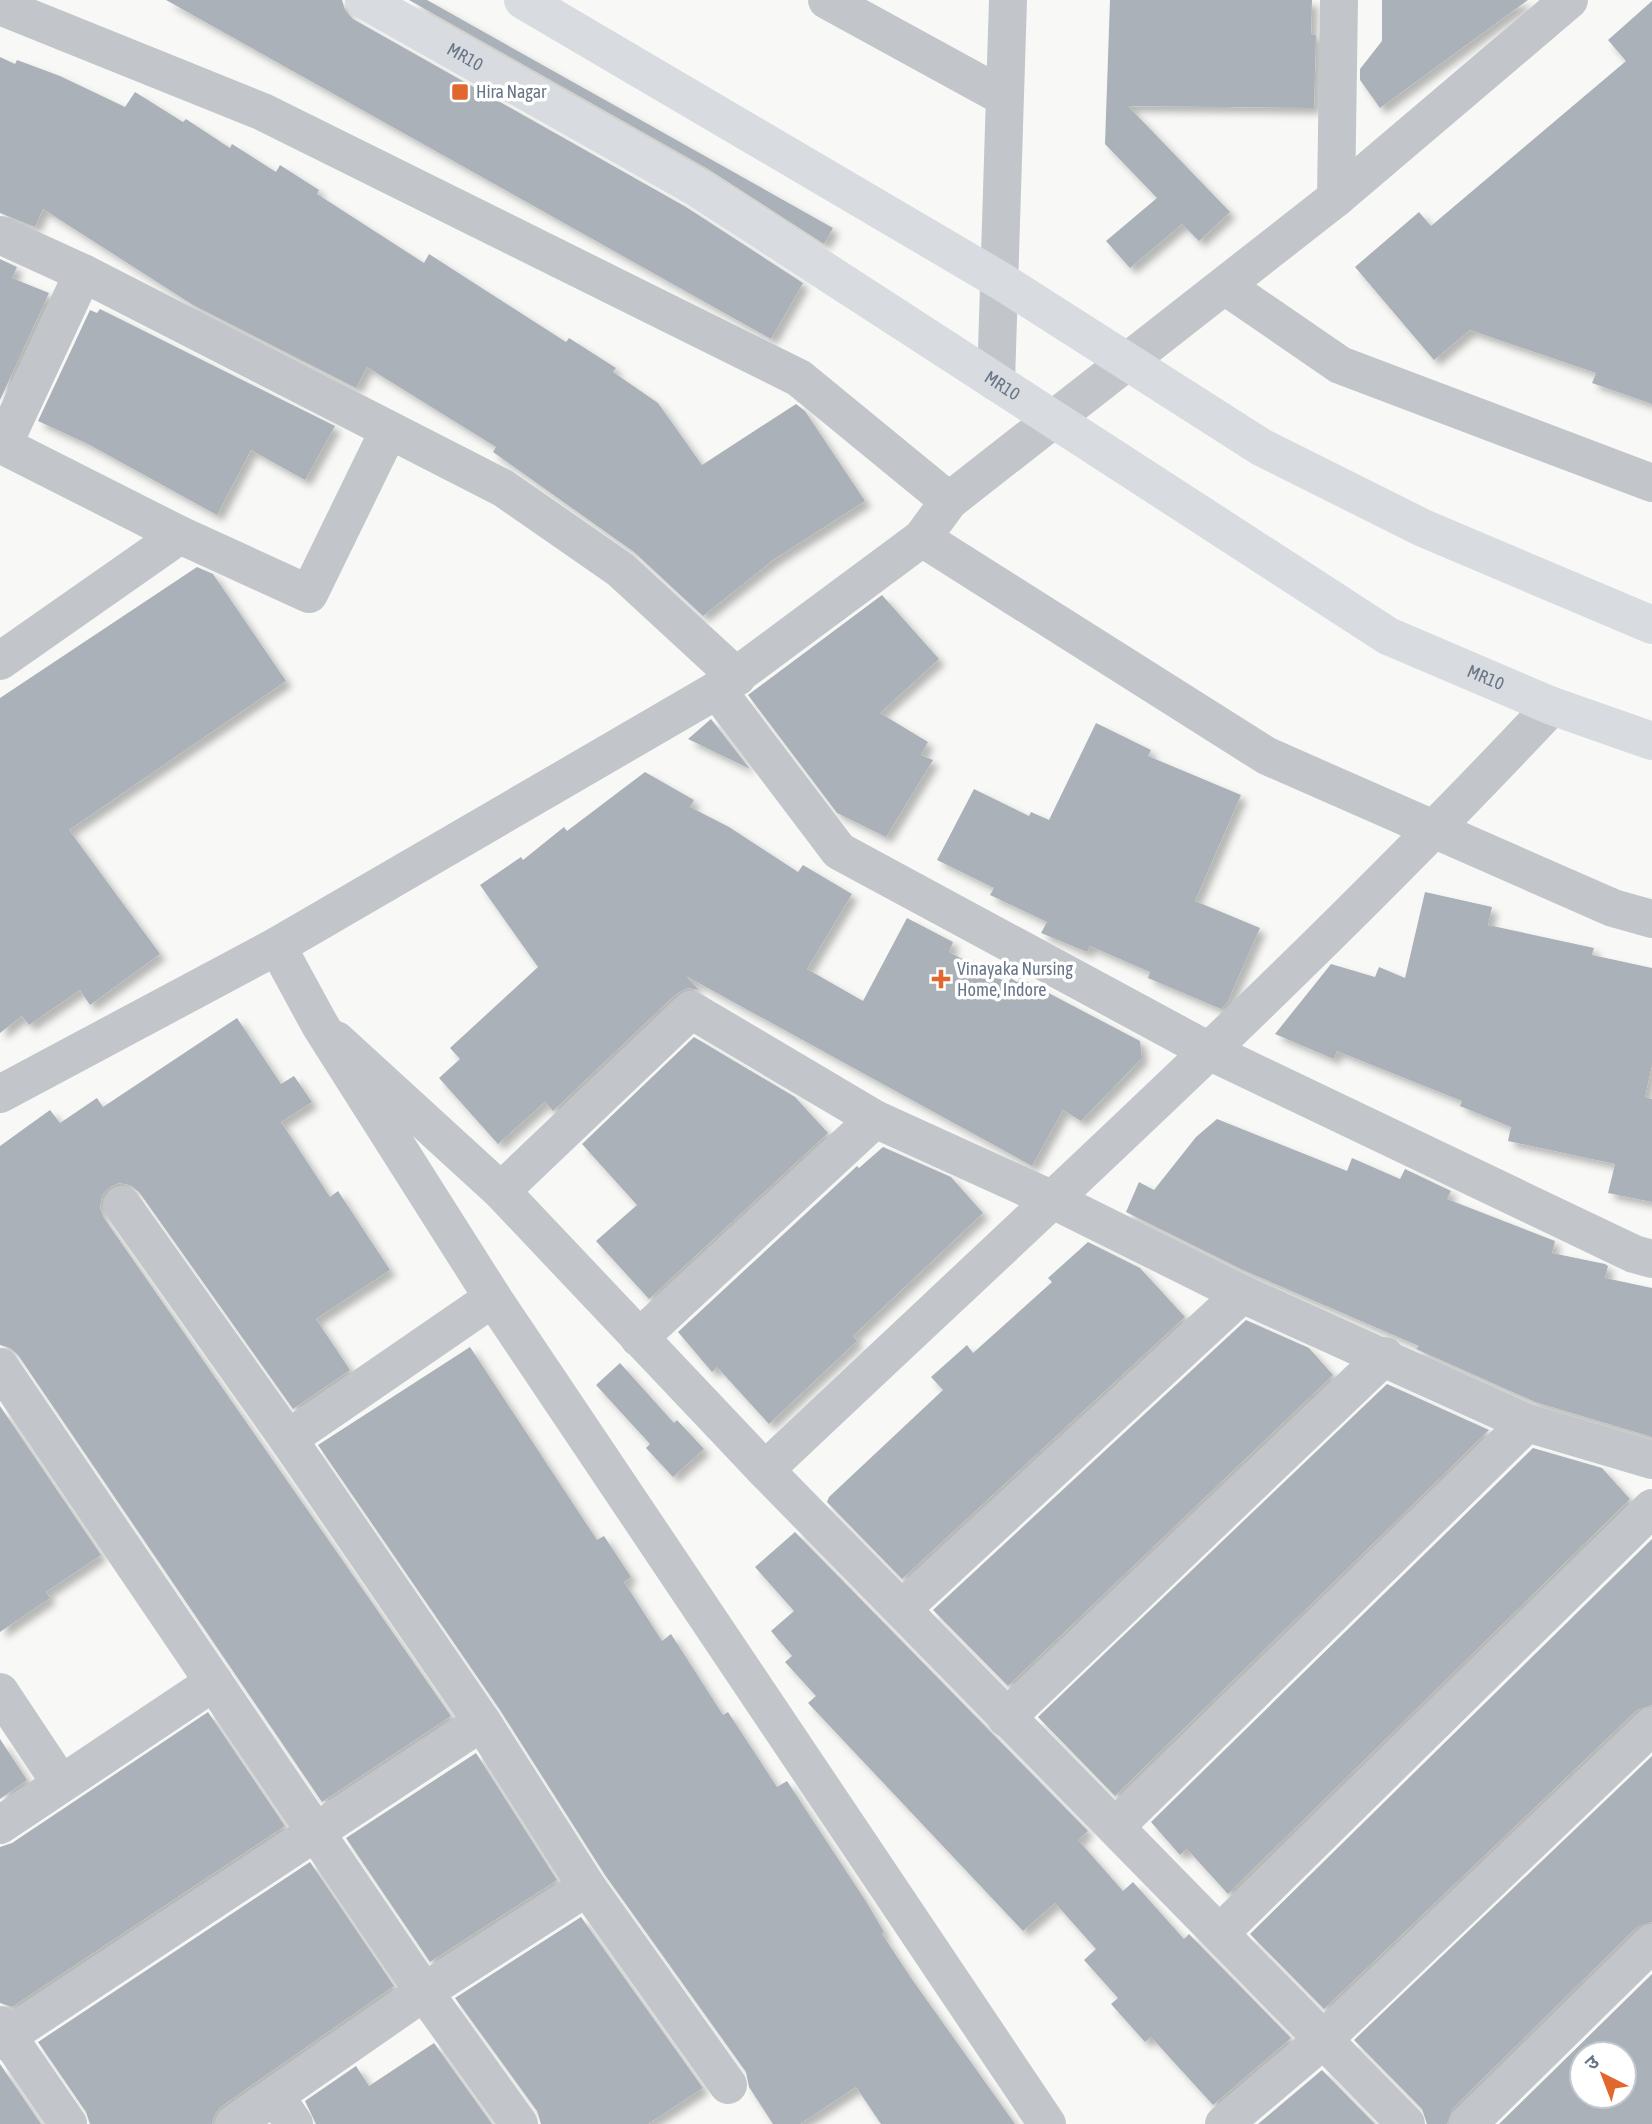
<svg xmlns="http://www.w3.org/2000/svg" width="1652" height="2124" font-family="'Asap Condensed','Noto Sans Devanagari',sans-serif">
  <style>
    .building { fill: #aab1b8; fill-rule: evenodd; filter: url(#shadow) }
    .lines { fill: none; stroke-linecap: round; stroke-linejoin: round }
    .minor { stroke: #c2c5ca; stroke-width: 38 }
    .tertiary { stroke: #c2c5ca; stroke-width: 38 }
    .primary { stroke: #d8dbdf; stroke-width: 38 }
    .poi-dot { fill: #e1672e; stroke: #fff; stroke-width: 2.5 }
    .labels { text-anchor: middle; stroke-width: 7; stroke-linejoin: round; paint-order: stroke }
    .street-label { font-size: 18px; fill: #687687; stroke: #fff }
    .poi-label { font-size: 18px; fill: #687687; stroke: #fff; text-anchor: start }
  </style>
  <defs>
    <filter id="shadow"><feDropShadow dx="6" dy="6" stdDeviation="3.5" flood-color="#0004"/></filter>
  </defs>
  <rect width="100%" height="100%" fill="#f8f9f6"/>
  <!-- building -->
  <g class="building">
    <polygon points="166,0 342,0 345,10 353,19 686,207 803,283 771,339"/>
    <polygon points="409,0 427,0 833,228 824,244 708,169"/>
    <polygon points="1110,0 1312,0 1311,34 1316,35 1314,108 1128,106 1230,212 1199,241 1182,224 1130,268 1106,241 1157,198 1105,144"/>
    <polygon points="1382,0 1528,0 1380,108 1360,80 1360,69 1382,41"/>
    <polygon points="1652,1 1652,404 1592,383 1596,373 1470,330 1434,360 1355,267 1419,212 1431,226 1626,61 1608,40"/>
    <polygon points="0,57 15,64 17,60 60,76 125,107 135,92 183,122 186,119 230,148 232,144 276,172 280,165 319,190 317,194 424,263 429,254 566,342 569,338 616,368 613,372 658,403 702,465 796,404 805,411 865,501 773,560 703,616 634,552 493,452 496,447 367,367 356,388 193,305 43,209 35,227 0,213"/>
    <polygon points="0,259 17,267 12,278 49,293 0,400"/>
    <polygon points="100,309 335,426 305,480 251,450 217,515 88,444 38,421 90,310 97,313"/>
    <polygon points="197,567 213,574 286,681 69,830 160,954 90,1005 80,990 29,1025 22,1016 0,1033 0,698"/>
    <polygon points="882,595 939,659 880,713 928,742 921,755 933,760 886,837 837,813 748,695"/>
    <polygon points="711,719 750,769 688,739"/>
    <polygon points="1096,723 1151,750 1148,756 1241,795 1195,901 1260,928 1227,1003 1221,1009 1148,978 1150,972 1090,946 1087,952 1041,933 1047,922 990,895 994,888 937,860 974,789 1029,816 1031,812 1049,820"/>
    <polygon points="645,772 694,800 690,807 729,827 798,872 803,865 852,894 807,969 863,1001 907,918 953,942 949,952 1008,983 1011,978 1017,982 1020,978 1140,1041 1142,1058 1081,1121 1063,1110 1032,1166 686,976 699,990 688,988 676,994 553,1111 545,1102 498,1144 439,1078 460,1059 450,1048 538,967 480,885 521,857 523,860 564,827 567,831"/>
    <polygon points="1425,892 1492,907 1488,925 1594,948 1592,955 1652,968 1652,1065 1645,1097 1652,1099 1652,1202 1608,1193 1615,1164 1508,1141 1511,1127 1460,1106 1462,1101 1337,1051 1334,1059 1275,1034 1331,964 1375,977 1379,967 1405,978"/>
    <polygon points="237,1018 281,1084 294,1076 312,1102 281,1122 330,1197 338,1191 390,1270 316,1319 350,1370 293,1409 139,1192 130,1185 119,1183 110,1187 102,1195 100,1208 104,1218 451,1716 322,1802 18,1355 10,1348 0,1345 0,1146 50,1110 60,1123 97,1098 103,1107"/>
    <polygon points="694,1037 795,1097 828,1133 649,1299 596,1241 637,1205 582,1144"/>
    <polygon points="1217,1119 1347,1171 1352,1158 1400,1179 1405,1169 1451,1191 1447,1199 1555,1241 1552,1253 1605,1264 1608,1266 1605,1278 1652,1288 1652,1437 1535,1402 1416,1349 1419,1346 1243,1270 1126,1212 1139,1182 1154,1190 1196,1137"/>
    <polygon points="883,1147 951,1177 983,1213 853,1336 857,1341 769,1424 717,1367 712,1372 678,1332 857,1166 859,1168"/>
    <polygon points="1088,1242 1140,1268 1185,1317 902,1579 827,1502 829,1497 943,1390 931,1377 967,1345 973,1353 1052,1282 1048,1278"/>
    <polygon points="1246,1320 1309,1348 1333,1375 1008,1686 933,1610"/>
    <polygon points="470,1347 597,1540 604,1536 631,1577 624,1582 662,1641 671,1634 723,1715 728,1712 777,1787 787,1781 867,1903 884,1932 882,1934 911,1978 1015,2124 881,2124 856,2087 800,2124 773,2124 749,2087 746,2072 605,1875 500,1710 318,1445"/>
    <polygon points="620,1363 674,1423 677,1420 704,1449 673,1477 646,1448 650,1444 596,1385"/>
    <polygon points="1387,1384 1489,1430 1115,1796 1038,1717"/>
    <polygon points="0,1406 101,1555 46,1592 50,1598 0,1632"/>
    <polygon points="1533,1448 1602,1468 1630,1499 1228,1894 1187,1849 1180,1855 1151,1822"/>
    <polygon points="795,1532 1088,1831 1078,1840 1123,1891 1133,1882 1184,1939 1189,1934 1291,2038 1213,2105 1151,2037 1145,2042 1111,2004 1118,1998 1084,1960 1096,1949 1055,1903 1023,1931 808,1703 816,1696 785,1662 792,1656 771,1631 794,1611 755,1567"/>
    <polygon points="1652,1539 1652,1705 1637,1710 1324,2009 1250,1934"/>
    <polygon points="208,1712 285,1826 12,2007 0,2003 0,1847 12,1843"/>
    <polygon points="0,1739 27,1780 0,1799"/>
    <polygon points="476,1753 557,1880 430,1962 346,1838"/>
    <polygon points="1652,1756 1652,1922 1637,1927 1453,2108 1447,2124 1427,2124 1422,2109 1354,2040"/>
    <polygon points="310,1862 394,1986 222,2106 215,2114 212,2124 90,2124 86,2112 38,2042"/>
    <polygon points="581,1917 703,2088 648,2124 541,2124 537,2111 455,1998"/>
    <path d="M1652 1974V2124H1499ZM1582 2054H1624V2096H1582Z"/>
    <polygon points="434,2043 492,2124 316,2124 305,2101 356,2066 369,2086"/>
    <polygon points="0,2064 41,2124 0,2124"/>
    <polygon points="1322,2070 1375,2124 1258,2124"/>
  </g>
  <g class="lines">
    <!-- minor -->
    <g class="minor">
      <polyline points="827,0 1004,97"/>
      <polyline points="0,6 263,112 799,378 949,501"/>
      <polyline points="1336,198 1339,0"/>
      <polyline points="0,235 83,273 503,488 621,570 737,677"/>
      <polyline points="1225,286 1340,365 1652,483"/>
      <polyline points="0,444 180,535 309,594 389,430"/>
      <polyline points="3,445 83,273"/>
      <polyline points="922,538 1267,756 1613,908 1652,919"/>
      <polyline points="0,661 180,535"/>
      <polyline points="717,690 839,851 1209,1051 1634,1254 1652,1259"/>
      <polyline points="336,1040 501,1191 765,1470 1406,2124"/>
      <polyline points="501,1191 691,1010 875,1119 1051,1199 1242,1294 1527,1423 1652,1460"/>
      <polyline points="122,1205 288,1439 482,1722 587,1887 728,2085"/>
      <polyline points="639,1338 875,1119"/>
      <polyline points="0,1367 424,1992 519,2124"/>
      <polyline points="288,1439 493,1298"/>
      <path d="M765 1470C1030 1219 1302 973 1552 706"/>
      <polyline points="902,1609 1242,1294"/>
      <polyline points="0,1692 61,1784"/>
      <polyline points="1006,1718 1385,1356"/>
      <polyline points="0,1825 214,1682"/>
      <polyline points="1116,1826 1527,1423"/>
      <polyline points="1221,1932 1652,1508"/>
      <polyline points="0,2025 68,2124"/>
      <polyline points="0,2041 482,1722"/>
      <polyline points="275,2096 294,2124"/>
      <polyline points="234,2124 424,1992 587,1887"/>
      <polyline points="1224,2124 1323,2040 1652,1726"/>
      <polyline points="1468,2124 1652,1943"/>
    </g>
    <!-- tertiary -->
    <g class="tertiary">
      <polyline points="996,382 1008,0"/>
      <polyline points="277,946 320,1025 493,1298 1047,2124"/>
      <polyline points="0,1094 277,946 717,690 922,538 949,501 1336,198 1569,0"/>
    </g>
    <!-- primary -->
    <g class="primary">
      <path id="s1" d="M364 0 697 188 1388 636 1552 706 1652 741"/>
      <polyline points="523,0 1001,281 1261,447 1423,528 1652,625"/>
    </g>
  </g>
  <!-- markers -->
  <g class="poi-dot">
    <rect x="451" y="83" width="18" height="18" rx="3.5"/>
    <path d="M937.5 968.5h7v7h7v7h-7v7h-7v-7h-7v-7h7z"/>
  </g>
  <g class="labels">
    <!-- street labels -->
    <g class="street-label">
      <text dy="6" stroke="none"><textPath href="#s1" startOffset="116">MR10</textPath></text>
      <text dy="6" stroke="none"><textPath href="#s1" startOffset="746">MR10</textPath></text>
      <text dy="6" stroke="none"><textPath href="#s1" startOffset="1312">MR10</textPath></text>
    </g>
    <!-- poi labels -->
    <g class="poi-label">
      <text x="476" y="98">Hira Nagar</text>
      <text x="957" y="975">Vinayaka Nursing<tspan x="957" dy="21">Home, Indore</tspan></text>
    </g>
  </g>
  <!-- north arrow -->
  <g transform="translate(1603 2075) rotate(318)"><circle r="33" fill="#ffffff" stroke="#c3c8cf" stroke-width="2"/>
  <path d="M0-5L12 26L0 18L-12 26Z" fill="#e1672e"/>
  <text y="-10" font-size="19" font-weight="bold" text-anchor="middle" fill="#687687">उ</text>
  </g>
</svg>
